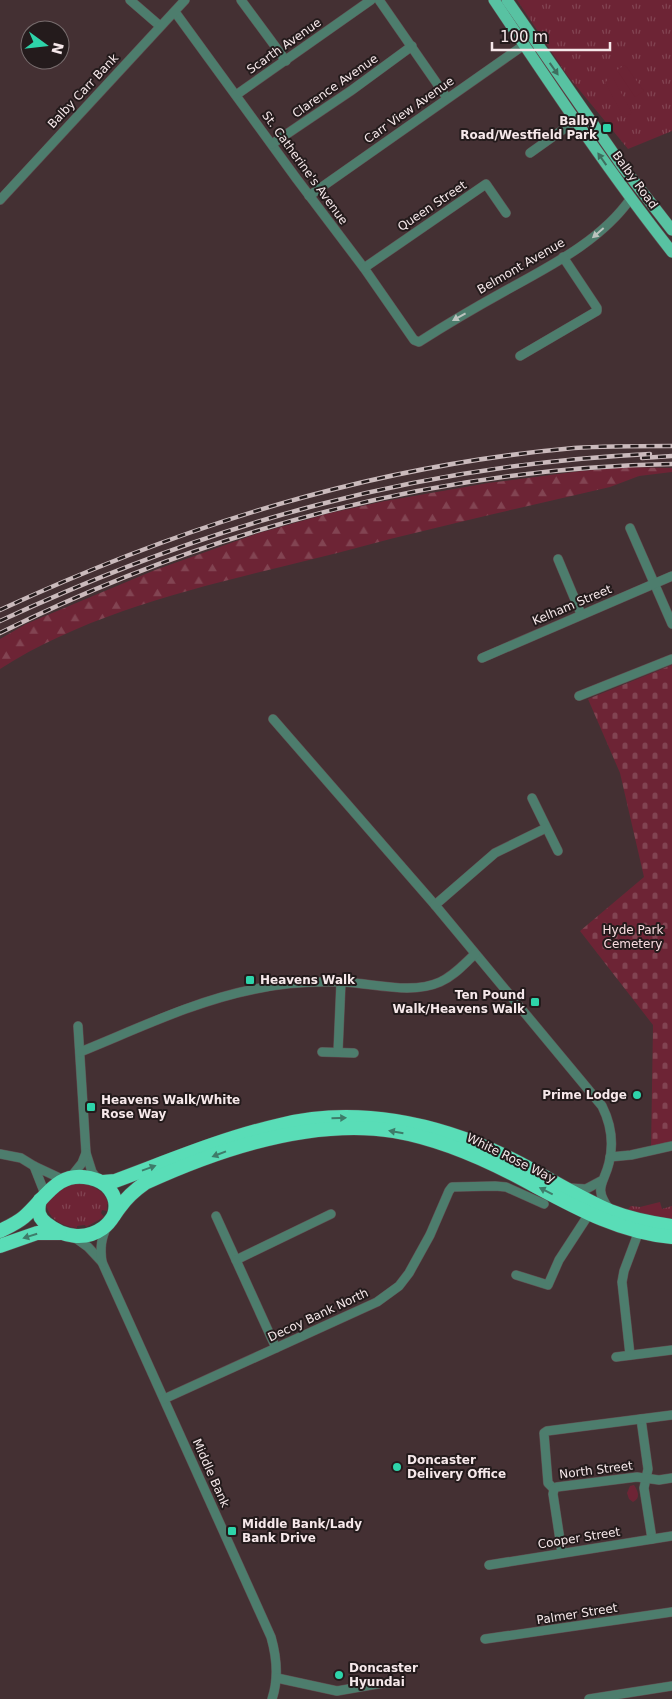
<svg xmlns="http://www.w3.org/2000/svg" width="672" height="1699" font-family="'DejaVu Sans',sans-serif">
  <style>
    .grass { fill: url(#grass-tufts) }
    .forest { fill: url(#forest-firs) }
    .cemetery { fill: url(#cemetery-stones) }
    .garden { fill: #6d2435 }
    .lines { fill: none; stroke-linecap: round; stroke-linejoin: round }
    .minor-casing { stroke: #604d50; stroke-width: 10 }
    .major-casing { stroke: #604d50; stroke-width: 12 }
    .highway-casing { stroke: #604d50; stroke-width: 15 }
    .minor { stroke: #4d7d6d; stroke-width: 9 }
    .major { stroke: #58c2a2; stroke-width: 11 }
    .highway { stroke: #59ddb7; stroke-width: 14 }
    .rail-casing { stroke: #cababc; stroke-width: 4.5 }
    .rail { stroke: #241b1c; stroke-width: 2.5; stroke-dasharray: 8; stroke-linecap: butt }
    .oneway { fill: #3e6e5f }
    .oneway2 { fill: #bbc3be }
    .oneway3 { fill: #3e7c6a }
    .poi-dot { fill: #2ed4aa; stroke: #241b1c; stroke-width: 2 }
    .labels { text-anchor: middle; stroke-width: 4; stroke-linejoin: round; paint-order: stroke }
    .street-label { font-size: 12px; fill: #f6e8ea; stroke: #241b1c }
    .poi-label { font-size: 12px; font-weight: bold; fill: #f6e8ea; stroke: #241b1c; text-anchor: start }
    .park-label { font-size: 12px; fill: #f9dce0; stroke: #241b1c }
  </style>
  <defs>
    <pattern id="grass-tufts" width="24" height="20" patternUnits="userSpaceOnUse" patternTransform="scale(1.25)"><rect width="24" height="20" fill="#6d2435"/><path d="M3 7l-1-3M5 7V3M7 7l1-3M15 17l-1-3M17 17v-4M19 17l1-3" fill="none" stroke="#824452"/></pattern>
    <pattern id="forest-firs" width="22" height="20" patternUnits="userSpaceOnUse" patternTransform="scale(1.25)"><rect width="22" height="20" fill="#6d2435"/><path d="M5 1l3.5 6h-7zM16 11l3.5 6h-7z" fill="#824452"/></pattern>
    <pattern id="cemetery-stones" width="16" height="16" patternUnits="userSpaceOnUse" patternTransform="scale(1.25)"><rect width="16" height="16" fill="#6d2435"/><path d="M2 7V4a2 2 0 0 1 4 0v3zM10 15v-3a2 2 0 0 1 4 0v3z" fill="#824452"/></pattern>
  </defs>
  <rect width="100%" height="100%" fill="#443033"/>
  <!-- grass -->
  <g class="grass">
    <polygon points="517,0 672,0 672,131 628,149 567,75"/>
    <path d="M80 1183C93 1186 105 1190 108 1204H107V1211L102 1210 101 1213 104 1217 86 1227 85 1225 77 1226V1228C62 1226 48 1219 46 1203L66 1185Z"/>
    <polygon points="660,1202 662,1209 672,1206 672,1220 627,1210 631,1206 640,1207"/>
    <path d="M634 1485C638 1491 641 1498 633 1502L629 1499 627 1493 630 1486Z"/>
  </g>
  <!-- forest -->
  <path class="forest" d="M627 467 672 468V472L639 476 610 487C547 502 482 516 419 532 383 540 348 551 313 559 208 585 92 610 0 669V639L26 624 155 570 259 533 330 513 385 501 488 483 581 471Z"/>
  <!-- cemetery -->
  <polygon class="cemetery" points="672,665 672,1145 651,1150 653,1025 580,931 644,877 620,773 588,699"/>
  <!-- garden -->
  <g class="garden">
    <polygon points="625,65 644,91 635,97 617,70"/>
    <polygon points="613,78 632,113 624,118 605,82"/>
  </g>
  <g class="lines">
    <!-- minor casing -->
    <g class="minor-casing">
      <g id="minor">
        <polyline points="130,0 160,26"/>
        <polyline points="241,0 286,61"/>
        <polyline points="379,0 447,98"/>
        <path d="M175 12 296 178 364 268 414 340 419 342C447 324 476 307 505 291 550 266 601 241 631 198"/>
        <polyline points="236,95 371,0"/>
        <polyline points="272,144 352,90 412,46"/>
        <polyline points="530,153 575,121"/>
        <polyline points="309,196 524,45"/>
        <polyline points="0,200 185,0"/>
        <polyline points="364,268 486,184 506,213"/>
        <polyline points="520,356 597,311 597,308 563,257"/>
        <polyline points="630,528 672,624"/>
        <polyline points="558,559 581,614"/>
        <polyline points="482,658 672,576"/>
        <polyline points="579,696 672,659"/>
        <path d="M273 719 435 905 602 1106C611 1124 614 1143 609 1163 604 1184 593 1187 609 1209"/>
        <polyline points="532,798 558,851"/>
        <polyline points="435,905 495,853 546,828"/>
        <polyline points="78,1026 86,1153 92,1172 98,1180"/>
        <path d="M80 1052C137 1029 194 1001 255 989 283 983 313 981 342 982 373 983 411 995 440 982 454 976 464 964 475 954"/>
        <polyline points="322,1052 354,1053"/>
        <polyline points="338,1052 341,982"/>
        <polyline points="0,1154 21,1158 34,1166"/>
        <polyline points="610,1157 631,1155 672,1146"/>
        <polyline points="70,1178 82,1163 86,1153"/>
        <polyline points="569,1188 586,1189 601,1181"/>
        <polyline points="45,1194 34,1166 64,1180"/>
        <polyline points="216,1216 276,1348"/>
        <path d="M74 1237 88 1247 102 1262 271 1637C277 1658 279 1678 272 1699"/>
        <polyline points="236,1260 331,1214"/>
        <path d="M102 1262C100 1248 101 1239 107 1226"/>
        <polyline points="516,1275 548,1285 559,1260 589,1214"/>
        <polyline points="630,1355 622,1282 624,1271 639,1231"/>
        <polyline points="616,1357 672,1350"/>
        <polyline points="164,1399 377,1302 399,1286 409,1273 430,1235 449,1191 452,1187 495,1186 506,1187 544,1204"/>
        <polyline points="641,1419 648,1469 644,1488 652,1539"/>
        <polyline points="554,1489 548,1483 544,1433 547,1431 672,1415"/>
        <polyline points="554,1489 557,1487 637,1477 659,1480 672,1478"/>
        <polyline points="554,1489 553,1494 562,1553"/>
        <polyline points="489,1565 672,1536"/>
        <polyline points="485,1639 672,1612"/>
        <polyline points="277,1678 337,1691 383,1683"/>
        <polyline points="589,1699 672,1686"/>
      </g>
    </g>
    <!-- major casing -->
    <g class="major-casing">
      <g id="major">
        <path d="M494 0C551 85 608 171 672 252"/>
        <polyline points="507,0 623,167 672,230"/>
      </g>
    </g>
    <!-- highway casing -->
    <g class="highway-casing">
      <g id="highway">
        <path d="M103 1182 115 1181C169 1161 223 1138 280 1125 356 1106 436 1123 505 1156 541 1173 573 1195 610 1211 630 1219 651 1223 672 1226"/>
        <path d="M40 1200C37 1210 38 1218 47 1224 63 1237 85 1241 103 1228 111 1223 114 1214 120 1207 127 1197 135 1190 145 1183 219 1149 311 1118 394 1131 435 1138 474 1154 511 1173 563 1200 613 1232 672 1237"/>
        <path d="M0 1231C8 1227 17 1223 24 1217 45 1199 57 1170 90 1178 99 1180 105 1183 110 1190 116 1198 117 1206 114 1215"/>
        <polyline points="0,1246 37,1233 60,1233"/>
      </g>
    </g>
    <!-- minor -->
    <use href="#minor" class="minor"/>
    <!-- major -->
    <use href="#major" class="major"/>
    <!-- highway -->
    <use href="#highway" class="highway"/>
    <!-- rail casing -->
    <g class="rail-casing">
      <g id="rail">
        <polyline points="642,458 672,456"/>
        <path d="M0 610C183 525 372 466 574 448 607 446 639 446 672 446"/>
        <path d="M0 621C208 524 419 465 650 454"/>
        <path d="M0 633C207 530 440 468 672 464"/>
      </g>
    </g>
    <!-- rail -->
    <use href="#rail" class="rail"/>
  </g>
  <!-- one-way arrows -->
  <defs><path id="oneway-solid" d="M-6-.8H1V-3.2L6.5 0L1 3.2V.8H-6Z" transform="scale(1.25)"/></defs>
  <g class="oneway">
    <use href="#oneway-solid" transform="translate(554 69) rotate(55)"/>
    <use href="#oneway-solid" transform="translate(602 159) rotate(-125)"/>
  </g>
  <g class="oneway2">
    <use href="#oneway-solid" transform="translate(598 233) rotate(139)"/>
    <use href="#oneway-solid" transform="translate(459 317) rotate(151)"/>
  </g>
  <g class="oneway3">
    <use href="#oneway-solid" transform="translate(339 1118) rotate(-2)"/>
    <use href="#oneway-solid" transform="translate(396 1132) rotate(-170)"/>
    <use href="#oneway-solid" transform="translate(219 1154) rotate(159)"/>
    <use href="#oneway-solid" transform="translate(149 1168) rotate(-20)"/>
    <use href="#oneway-solid" transform="translate(546 1191) rotate(-153)"/>
    <use href="#oneway-solid" transform="translate(30 1236) rotate(163)"/>
  </g>
  <!-- markers -->
  <g class="poi-dot">
    <rect x="602" y="123" width="10" height="10" rx="2.5"/>
    <rect x="245" y="975" width="10" height="10" rx="2.5"/>
    <rect x="530" y="997" width="10" height="10" rx="2.5"/>
    <circle cx="637" cy="1095" r="5"/>
    <rect x="86" y="1102" width="10" height="10" rx="2.5"/>
    <circle cx="397" cy="1467" r="5"/>
    <rect x="227" y="1526" width="10" height="10" rx="2.5"/>
    <circle cx="339" cy="1675" r="5"/>
  </g>
  <g class="labels">
    <!-- street labels -->
    <g class="street-label">
      <text transform="translate(284 46) rotate(-35)" y="4">Scarth Avenue</text>
      <text transform="translate(335 86) rotate(-35)" y="4">Clarence Avenue</text>
      <text transform="translate(83 91) rotate(-47)" y="4">Balby Carr Bank</text>
      <text transform="translate(409 110) rotate(-35)" y="4">Carr View Avenue</text>
      <text transform="translate(305 168) rotate(54)" y="4">St. Catherine's Avenue</text>
      <text transform="translate(635 180) rotate(54)" y="4">Balby Road</text>
      <text transform="translate(432 206) rotate(-34)" y="4">Queen Street</text>
      <text transform="translate(521 266) rotate(-30)" y="4">Belmont Avenue</text>
      <text transform="translate(572 605) rotate(-23)" y="4">Kelham Street</text>
      <text transform="translate(511 1158) rotate(26)" y="4">White Rose Way</text>
      <text transform="translate(318 1315) rotate(-25)" y="4">Decoy Bank North</text>
      <text transform="translate(596 1470) rotate(-7)" y="4">North Street</text>
      <text transform="translate(211 1473) rotate(66)" y="4">Middle Bank</text>
      <text transform="translate(579 1538) rotate(-9)" y="4">Cooper Street</text>
      <text transform="translate(577 1614) rotate(-9)" y="4">Palmer Street</text>
    </g>
    <!-- poi labels -->
    <g class="poi-label">
      <text x="597" y="125" text-anchor="end">Balby<tspan x="597" dy="14">Road/Westfield Park</tspan></text>
      <text x="260" y="984">Heavens Walk</text>
      <text x="525" y="999" text-anchor="end">Ten Pound<tspan x="525" dy="14">Walk/Heavens Walk</tspan></text>
      <text x="627" y="1099" text-anchor="end">Prime Lodge</text>
      <text x="101" y="1104">Heavens Walk/White<tspan x="101" dy="14">Rose Way</tspan></text>
      <text x="407" y="1464">Doncaster<tspan x="407" dy="14">Delivery Office</tspan></text>
      <text x="242" y="1528">Middle Bank/Lady<tspan x="242" dy="14">Bank Drive</tspan></text>
      <text x="349" y="1672">Doncaster<tspan x="349" dy="14">Hyundai</tspan></text>
    </g>
    <!-- park labels -->
    <g class="park-label">
      <text x="633" y="934">Hyde Park<tspan x="633" dy="14">Cemetery</tspan></text>
    </g>
  </g>
  <!-- north arrow -->
  <g transform="translate(45 45) rotate(105)"><circle r="24" fill="#241b1c" stroke="#786d6e"/>
  <path d="M0-4L9 19L0 12L-9 19Z" fill="#2ed4aa"/>
  <text y="-8" font-size="14" font-weight="bold" text-anchor="middle" fill="#f6e8ea">N</text>
  </g>
  <!-- scale -->
  <path d="M492 42v8h118v-8" fill="none" stroke="#f6e8ea" stroke-width="2.5"/>
  <text x="500" y="42" font-size="15" fill="#f6e8ea" stroke="#241b1c" stroke-width="4" paint-order="stroke">100 m</text>
</svg>
